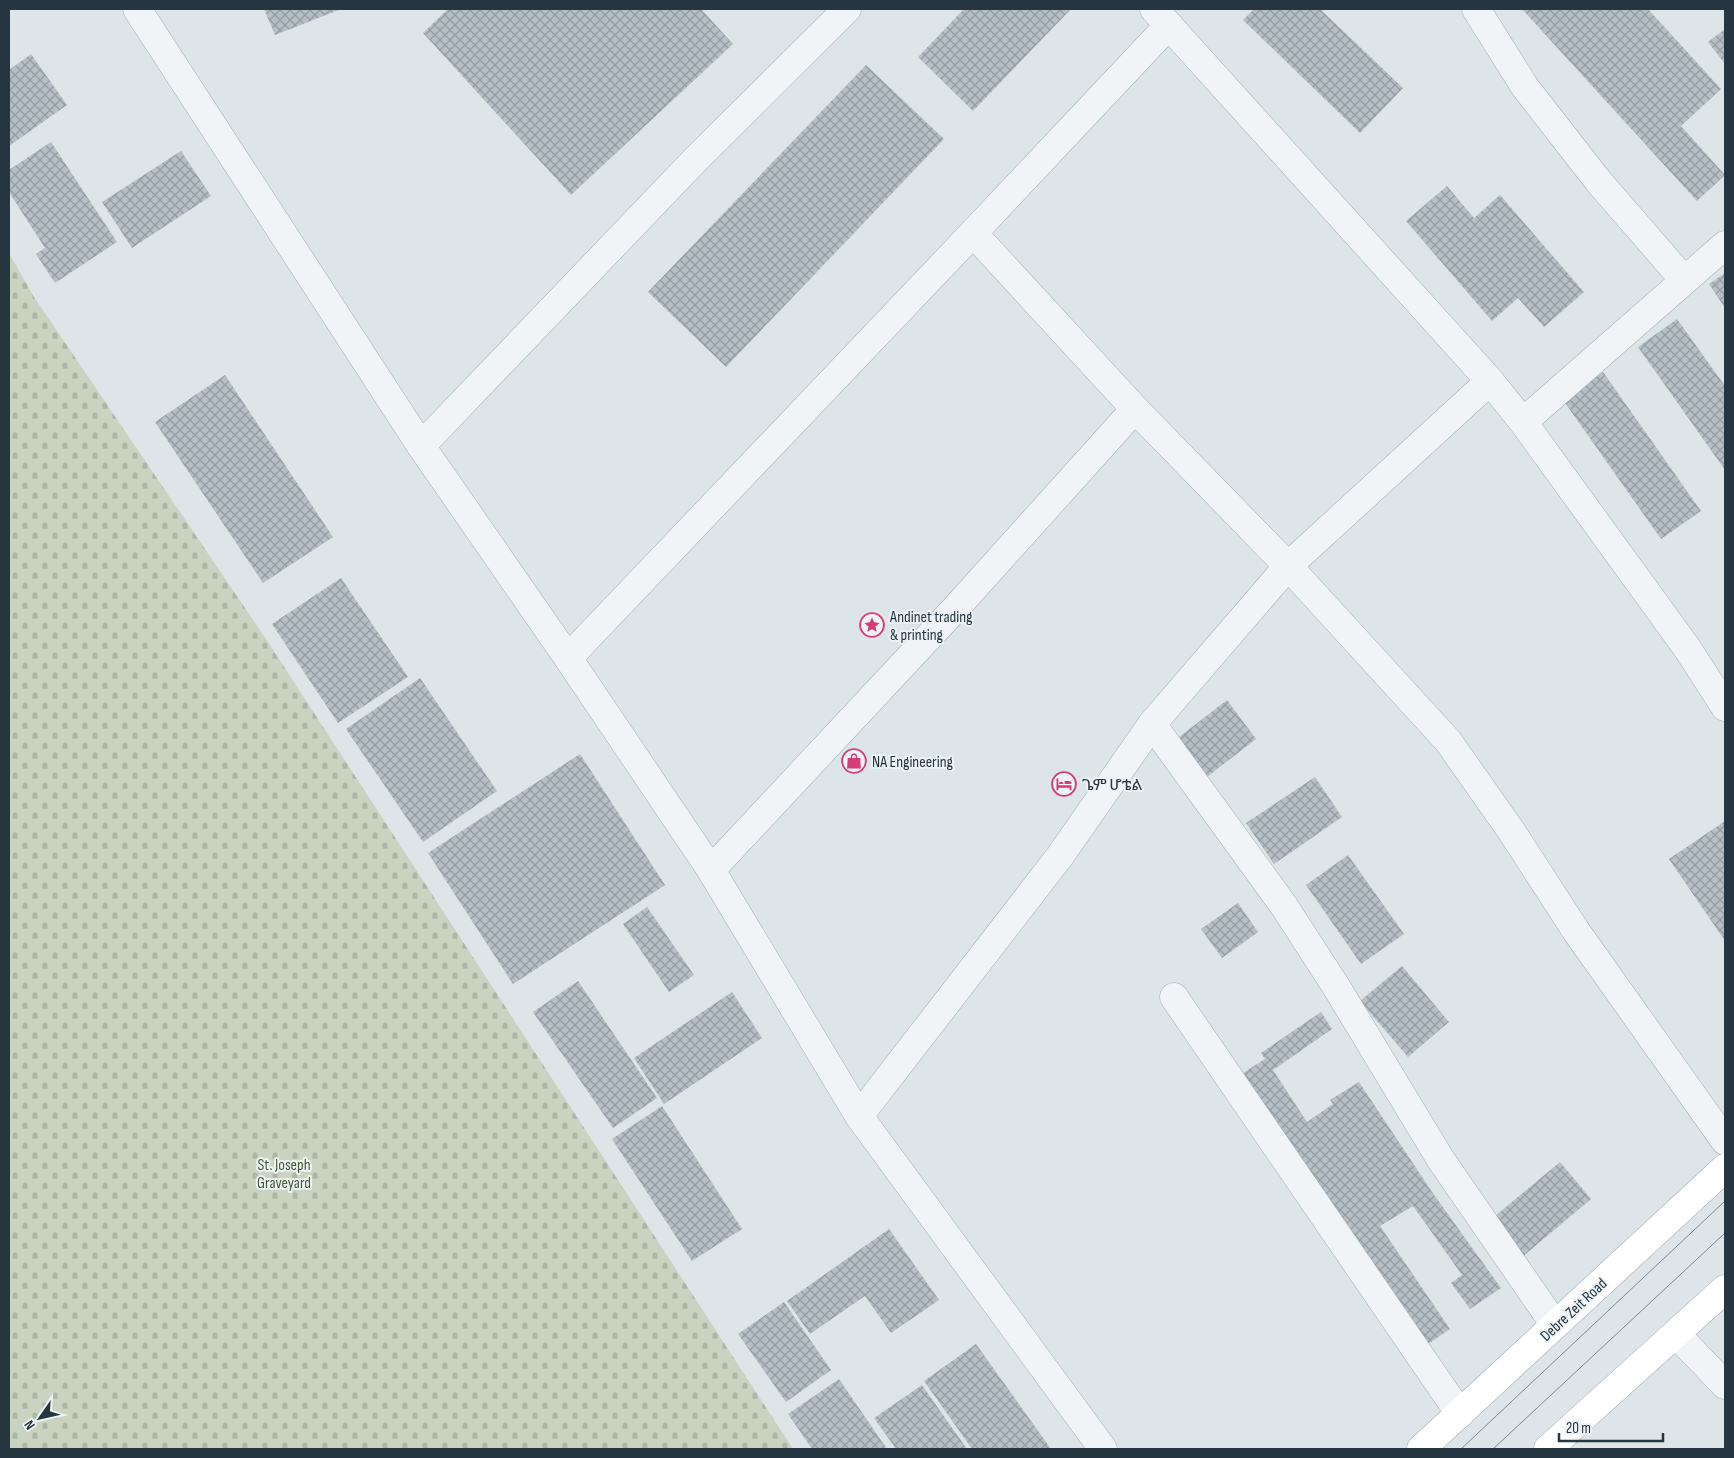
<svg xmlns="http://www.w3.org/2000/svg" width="1734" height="1458" font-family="'Sofia Sans Condensed','Noto Sans Ethiopic',sans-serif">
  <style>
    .cemetery { fill: url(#cemetery-stones) }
    .building { fill: url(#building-cross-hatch) }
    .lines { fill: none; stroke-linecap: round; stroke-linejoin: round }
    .street-casing { stroke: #a3adb2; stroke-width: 29 }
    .primary-casing { stroke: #9dacb4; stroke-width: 29 }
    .street { stroke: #f1f4f6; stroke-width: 28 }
    .primary { stroke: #fff; stroke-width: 28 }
    .tram { stroke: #778893; stroke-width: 1 }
    .labels { text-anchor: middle; stroke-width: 4; stroke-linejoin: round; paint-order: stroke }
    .poi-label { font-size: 16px; fill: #263640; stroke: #edf3f6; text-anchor: start }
    .park-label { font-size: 16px; fill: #455c33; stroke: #edf3f6 }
    .street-label { font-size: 16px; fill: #263640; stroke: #edf3f6 }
  </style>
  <defs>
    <pattern id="cemetery-stones" width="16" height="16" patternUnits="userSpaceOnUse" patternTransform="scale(1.25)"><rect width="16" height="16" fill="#c9d3bf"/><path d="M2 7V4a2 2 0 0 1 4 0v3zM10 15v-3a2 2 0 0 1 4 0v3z" fill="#acb6a5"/></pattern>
    <pattern id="building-cross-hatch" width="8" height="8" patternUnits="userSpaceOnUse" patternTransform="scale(1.25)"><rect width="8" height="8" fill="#b5bfc5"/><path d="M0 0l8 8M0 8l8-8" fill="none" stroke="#939ca1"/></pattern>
  </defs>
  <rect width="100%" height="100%" fill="#dee5e8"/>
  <!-- cemetery -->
  <polygon class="cemetery" points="9,253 34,297 262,633 793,1449 9,1449"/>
  <!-- building -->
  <g class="building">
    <polygon points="264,9 341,9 275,35"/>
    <polygon points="448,9 701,9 733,44 571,195 423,33"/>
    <polygon points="964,9 1071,9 973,111 918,57"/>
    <polygon points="1254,9 1320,9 1403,88 1360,133 1243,20"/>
    <polygon points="1522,9 1648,9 1721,89 1681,126 1725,175 1697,201"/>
    <polygon points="1725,29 1725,64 1708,42"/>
    <polygon points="31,54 67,105 9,146 9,70"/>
    <polygon points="866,65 944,139 726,367 648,292"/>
    <polygon points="51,142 117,242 55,283 36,254 45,248 9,192 9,170"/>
    <polygon points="181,151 211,196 132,248 102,202"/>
    <polygon points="1447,186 1474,218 1500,195 1584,292 1544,327 1518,298 1492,321 1406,221"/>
    <polygon points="1725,273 1725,308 1709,284"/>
    <polygon points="1677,319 1725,386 1725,470 1638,347"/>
    <polygon points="1603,372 1701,511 1661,539 1563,400"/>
    <polygon points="225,375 333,537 263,583 155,422"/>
    <polygon points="341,578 408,677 338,723 272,624"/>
    <polygon points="420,678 497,791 423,842 346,729"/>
    <polygon points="1227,700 1256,739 1203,780 1174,741"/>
    <polygon points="580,754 665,885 513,984 428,853"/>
    <polygon points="1315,777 1342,817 1274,864 1246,823"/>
    <polygon points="1725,821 1725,941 1669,859"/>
    <polygon points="1348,855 1404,934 1361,964 1306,885"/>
    <polygon points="1238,903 1258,932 1222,958 1201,929"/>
    <polygon points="647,907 694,975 669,992 623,924"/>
    <polygon points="1402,966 1449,1022 1408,1057 1360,1001"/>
    <polygon points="578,981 657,1098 613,1128 533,1012"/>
    <polygon points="732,992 762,1038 664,1104 634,1058"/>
    <polygon points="1321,1012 1332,1029 1273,1070 1307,1122 1333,1104 1330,1100 1359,1082 1432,1192 1501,1288 1470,1309 1451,1283 1462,1275 1413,1206 1380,1226 1450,1329 1428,1344 1358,1241 1353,1246 1240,1075 1265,1059 1261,1053"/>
    <polygon points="662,1106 742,1229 692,1261 612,1139"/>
    <polygon points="1560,1162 1591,1199 1520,1259 1488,1222"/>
    <polygon points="889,1229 939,1300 891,1333 865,1296 810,1334 787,1301"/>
    <polygon points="784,1302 831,1370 786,1402 738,1334"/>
    <polygon points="976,1344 1051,1449 972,1449 924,1381"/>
    <polygon points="839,1379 887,1449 812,1449 788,1414"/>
    <polygon points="922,1385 967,1449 896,1449 874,1418"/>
  </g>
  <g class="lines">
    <!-- street casing -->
    <g class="street-casing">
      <g id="street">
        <polyline points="137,9 421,446 568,658 711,870 859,1116 1103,1449"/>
        <polyline points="1154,9 1490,381 1523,422 1687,648 1725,707"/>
        <polyline points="1476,9 1525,87 1599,182 1684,280"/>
        <polyline points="973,233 1135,409 1288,566 1448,741 1512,832 1576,931 1725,1141"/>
        <polyline points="1523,422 1725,245"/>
        <polyline points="421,446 697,158 847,9"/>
        <polyline points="568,658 973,233 1169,25"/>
        <polyline points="1152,724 1284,906 1337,988 1441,1160 1555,1325"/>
        <polyline points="711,870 954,610 1135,409"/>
        <polyline points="1174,997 1460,1414"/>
        <polyline points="859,1116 1060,856 1152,724 1288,566 1490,381"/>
        <polyline points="1676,1334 1725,1385"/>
      </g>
    </g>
    <!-- primary casing -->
    <g class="primary-casing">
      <g id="primary">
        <polyline points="1421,1449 1725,1168"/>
        <polyline points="1548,1449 1725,1289"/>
      </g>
    </g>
    <!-- street -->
    <use href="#street" class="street"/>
    <!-- primary -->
    <use href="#primary" class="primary"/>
    <!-- tram -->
    <g class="tram">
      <polyline points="1461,1449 1725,1201"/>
      <polyline points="1493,1449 1725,1233"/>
    </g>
  </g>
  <!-- icons -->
  <defs>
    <g id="sight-ring" transform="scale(1.25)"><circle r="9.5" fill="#edf3f6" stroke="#d43d78" stroke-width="1.5"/><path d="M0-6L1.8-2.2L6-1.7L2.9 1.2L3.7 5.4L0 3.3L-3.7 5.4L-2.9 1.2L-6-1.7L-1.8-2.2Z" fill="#d43d78"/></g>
    <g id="shop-ring" transform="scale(1.25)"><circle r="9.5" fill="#edf3f6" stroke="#d43d78" stroke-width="1.5"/><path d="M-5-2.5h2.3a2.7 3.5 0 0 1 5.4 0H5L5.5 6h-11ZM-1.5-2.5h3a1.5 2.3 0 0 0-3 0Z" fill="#d43d78"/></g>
    <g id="hotel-ring" transform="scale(1.25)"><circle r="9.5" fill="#edf3f6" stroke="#d43d78" stroke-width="1.5"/><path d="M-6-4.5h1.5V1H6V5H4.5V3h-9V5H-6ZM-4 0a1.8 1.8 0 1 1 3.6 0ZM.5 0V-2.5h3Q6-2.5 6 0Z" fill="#d43d78"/></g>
  </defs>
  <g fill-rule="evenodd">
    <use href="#sight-ring" x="872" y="625"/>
    <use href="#shop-ring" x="854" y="761"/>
    <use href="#hotel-ring" x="1064" y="784"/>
  </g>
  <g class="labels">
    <!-- poi labels -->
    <g class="poi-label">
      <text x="890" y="622">Andinet trading<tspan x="890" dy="18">&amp; printing</tspan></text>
      <text x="872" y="767">NA Engineering</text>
      <text x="1082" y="790">ጌም ሆቴል</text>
    </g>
    <!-- park labels -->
    <g class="park-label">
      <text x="284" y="1170">St. Joseph<tspan x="284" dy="18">Graveyard</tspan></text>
    </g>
    <!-- street labels -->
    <g class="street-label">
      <text transform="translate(1573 1309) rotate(-43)" y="6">Debre Zeit Road</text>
    </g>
  </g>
  <!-- border -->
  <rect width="1734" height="1458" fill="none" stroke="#263640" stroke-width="20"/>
  <!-- north arrow -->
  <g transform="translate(40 1418) rotate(236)" stroke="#edf3f6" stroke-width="4" paint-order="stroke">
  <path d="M0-4L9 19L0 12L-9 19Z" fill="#263640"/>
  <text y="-8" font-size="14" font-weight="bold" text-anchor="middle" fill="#263640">N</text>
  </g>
  <!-- scale -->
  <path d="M1559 1433v8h104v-8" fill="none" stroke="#263640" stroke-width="2.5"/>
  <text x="1566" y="1433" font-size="15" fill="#263640" stroke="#edf3f6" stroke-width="4" paint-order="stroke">20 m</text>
</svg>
